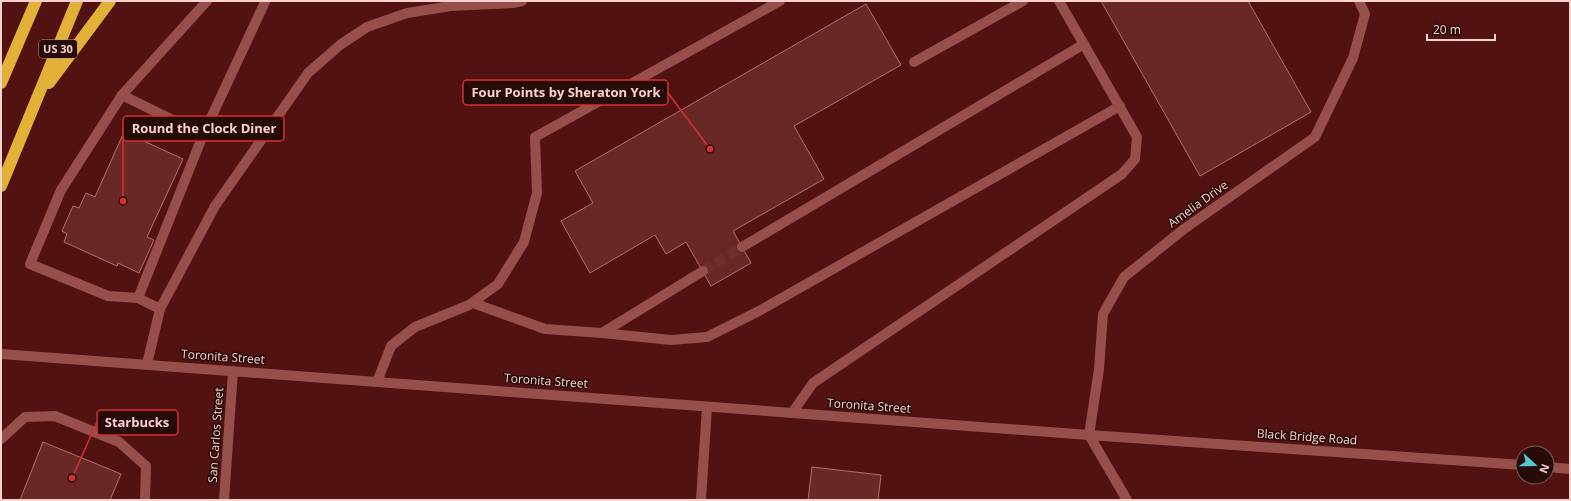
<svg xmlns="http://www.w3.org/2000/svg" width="1571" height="501" font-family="'Open Sans',sans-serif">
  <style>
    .building { fill: #692826; stroke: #b76d68 }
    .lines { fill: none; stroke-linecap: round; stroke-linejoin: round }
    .minor-tunnel { stroke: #6b2f2e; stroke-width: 10; stroke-dasharray: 10 5; stroke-linecap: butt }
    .minor { stroke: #964f4b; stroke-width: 10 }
    .highway { stroke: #e3b138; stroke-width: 12 }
    .labels { text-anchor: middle; stroke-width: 3; stroke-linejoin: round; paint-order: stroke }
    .shield { fill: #260b09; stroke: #bb9692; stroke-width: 1 }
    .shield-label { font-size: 11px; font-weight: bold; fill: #fbd2cd }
    .street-label { font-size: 12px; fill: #fbd2cd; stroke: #260b09 }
    .leader { fill: none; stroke: #d83030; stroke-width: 1.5 }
    .callout-dot { fill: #d83030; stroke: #260b09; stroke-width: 1.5 }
    .callout { fill: #260b09; stroke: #d83030; stroke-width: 1.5 }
    .callout-label { font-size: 13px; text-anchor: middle; font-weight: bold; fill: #fbd2cd }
  </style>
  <rect width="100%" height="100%" fill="#521212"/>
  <!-- building -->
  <g class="building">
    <polygon points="1101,1 1248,1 1311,112 1200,176"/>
    <polygon points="866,4 901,65 794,126 824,179 733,231 751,263 711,286 686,242 666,254 655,235 590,273 561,221 593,203 575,171"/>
    <polygon points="124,132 183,159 147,237 154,240 139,273 118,263 117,266 64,242 67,234 62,231 73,206 79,208 86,193 95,197"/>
    <polygon points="43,442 121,474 110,500 20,500"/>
    <polygon points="812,467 881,475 878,500 808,500"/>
  </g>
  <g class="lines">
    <!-- minor-tunnel -->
    <polyline class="minor-tunnel" points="703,271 742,247"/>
    <!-- minor -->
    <g class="minor">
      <polyline points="914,62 1023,1"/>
      <polyline points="122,95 203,135"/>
      <polyline points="742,247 1084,44"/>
      <polyline points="138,298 203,135 265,2 264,1"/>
      <polyline points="473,303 545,329 602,333 671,340 707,337 759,311 1120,106"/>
      <polyline points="160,309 138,298 108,296 30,264 61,190 122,95 207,1"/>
      <polyline points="602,333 703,271"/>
      <polyline points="1,354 1089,435 1523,465"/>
      <polyline points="147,364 160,309 215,206 308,73 340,45 367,27 407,13 451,6 513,3 522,1"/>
      <polyline points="377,382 391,346 415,327 469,305 498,284 524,242 537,193 535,137 780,1"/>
      <polyline points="792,413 813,383 1122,174 1135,159 1137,137 1059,1"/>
      <polyline points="1089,435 1099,369 1103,314 1124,277 1184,229 1315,137 1353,58 1365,14 1359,1"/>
      <polyline points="1089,435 1127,500"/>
      <polyline points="1,439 25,417 55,416 119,442 146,466 145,500"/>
      <polyline points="1547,467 1570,469"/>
      <polyline points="224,500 233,371"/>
      <polyline points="701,500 707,407"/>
    </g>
    <!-- highway -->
    <g class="highway">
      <polyline points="1,83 36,1"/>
      <polyline points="49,83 110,1"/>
      <polyline points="1,186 77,1"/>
    </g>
  </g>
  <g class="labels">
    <!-- shield labels -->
    <rect class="shield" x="39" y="40" width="38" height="18" rx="3"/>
    <g class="shield-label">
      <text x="58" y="53">US 30</text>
    </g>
    <!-- street labels -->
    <g class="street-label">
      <text transform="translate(1198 204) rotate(-36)" y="4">Amelia Drive</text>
      <text transform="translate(223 357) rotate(4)" y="4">Toronita Street</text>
      <text transform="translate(546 381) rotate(4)" y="4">Toronita Street</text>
      <text transform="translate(869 406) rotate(4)" y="4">Toronita Street</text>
      <text transform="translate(216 435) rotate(-86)" y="4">San Carlos Street</text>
      <text transform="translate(1307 437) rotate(4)" y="4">Black Bridge Road</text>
    </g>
  </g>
  <!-- callouts -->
  <path class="leader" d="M710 149L668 93M123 201L123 128M72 478L97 422"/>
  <g class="callout-dot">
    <circle cx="710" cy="149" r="4"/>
    <circle cx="123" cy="201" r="4"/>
    <circle cx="72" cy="478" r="4"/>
  </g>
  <g class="callout">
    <rect x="463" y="80" width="205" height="25" rx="4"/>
    <rect x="123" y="116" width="161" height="25" rx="4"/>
    <rect x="97" y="410" width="81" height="25" rx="4"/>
  </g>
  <g class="callout-label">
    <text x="566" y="97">Four Points by Sheraton York</text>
    <text x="204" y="133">Round the Clock Diner</text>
    <text x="137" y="427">Starbucks</text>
  </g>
  <!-- border -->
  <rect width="1571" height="501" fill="none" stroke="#fbd2cd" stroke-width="4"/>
  <!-- north arrow -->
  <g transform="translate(1535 465) rotate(111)"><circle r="19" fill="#260b09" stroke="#7b5b57"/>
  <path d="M0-3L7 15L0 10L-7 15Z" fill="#52cbd8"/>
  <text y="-6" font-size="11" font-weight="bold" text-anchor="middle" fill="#fbd2cd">N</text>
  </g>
  <!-- scale -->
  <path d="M1427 34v6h68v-6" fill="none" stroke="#fbd2cd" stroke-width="2"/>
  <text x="1433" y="34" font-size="12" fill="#fbd2cd" stroke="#260b09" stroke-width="3" paint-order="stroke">20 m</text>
</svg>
